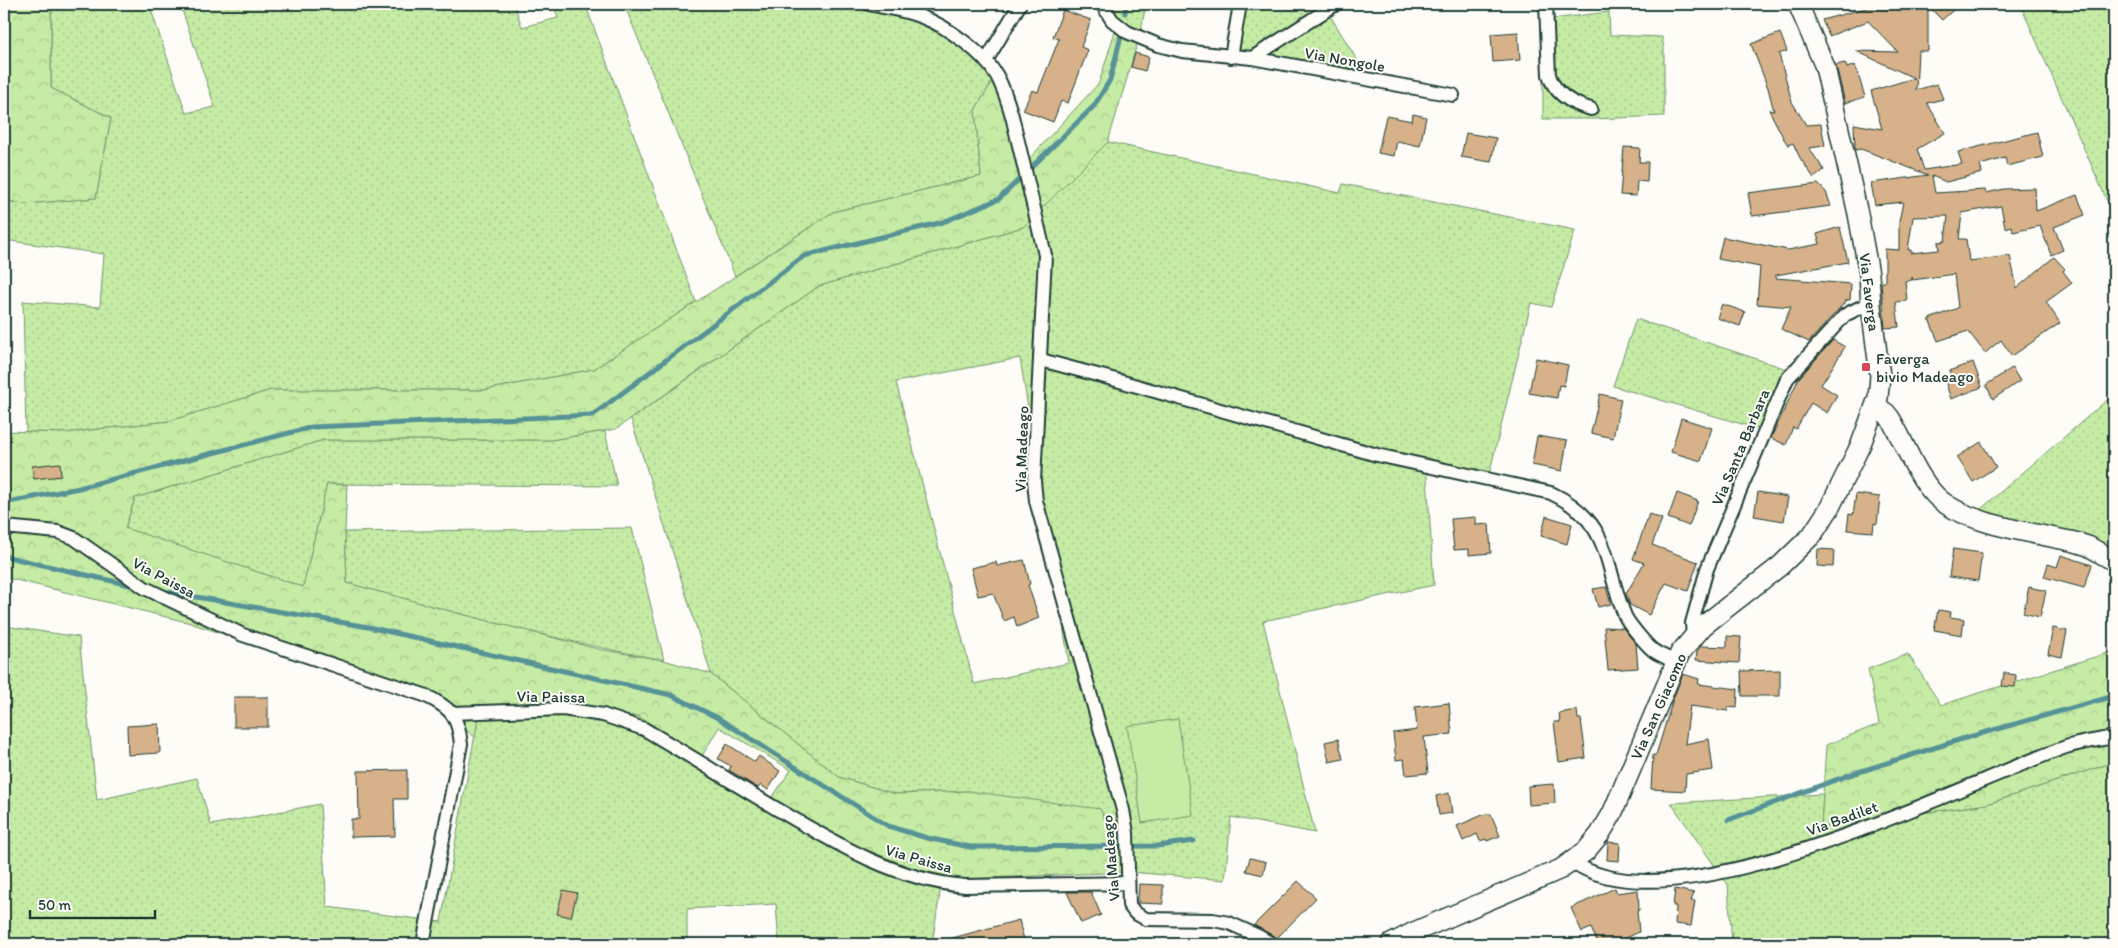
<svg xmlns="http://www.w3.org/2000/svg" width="2118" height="948" font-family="Itim,sans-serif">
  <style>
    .grass { fill: url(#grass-dots); stroke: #72946c; fill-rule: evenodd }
    .forest { fill: url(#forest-crowns); stroke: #72946c }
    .garden { fill: #c5eba5; stroke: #72946c }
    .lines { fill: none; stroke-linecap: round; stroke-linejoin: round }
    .stream { stroke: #569296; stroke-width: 5 }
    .building { fill: #d7b189; stroke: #1f3d34; fill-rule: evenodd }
    .street-casing { stroke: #1f3d34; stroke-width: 16 }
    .secondary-casing { stroke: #1f3d34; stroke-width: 22 }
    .street { stroke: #fdfcf7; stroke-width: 12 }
    .secondary { stroke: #fdfcf7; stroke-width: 19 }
    .poi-dot { fill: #d1495b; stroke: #fdfcf7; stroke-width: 2 }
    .labels { text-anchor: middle; stroke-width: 4; stroke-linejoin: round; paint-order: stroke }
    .street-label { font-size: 16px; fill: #1f3d34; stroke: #fdfcf7 }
    .poi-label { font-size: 16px; fill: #1f3d34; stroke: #fdfcf7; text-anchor: start }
  </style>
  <defs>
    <pattern id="grass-dots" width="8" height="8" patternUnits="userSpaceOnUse" patternTransform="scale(1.25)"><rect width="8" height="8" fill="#c5eba5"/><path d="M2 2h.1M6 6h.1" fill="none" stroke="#a9ca8f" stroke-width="1.8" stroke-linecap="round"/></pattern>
    <pattern id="forest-crowns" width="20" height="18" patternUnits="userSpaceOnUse" patternTransform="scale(1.25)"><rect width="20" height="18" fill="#c5eba5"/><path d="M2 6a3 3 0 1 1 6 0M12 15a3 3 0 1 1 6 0" fill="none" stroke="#a9ca8f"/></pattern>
  </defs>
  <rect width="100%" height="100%" fill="#fdfcf7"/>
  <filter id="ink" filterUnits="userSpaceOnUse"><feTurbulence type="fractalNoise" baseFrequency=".02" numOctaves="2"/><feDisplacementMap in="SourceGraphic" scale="10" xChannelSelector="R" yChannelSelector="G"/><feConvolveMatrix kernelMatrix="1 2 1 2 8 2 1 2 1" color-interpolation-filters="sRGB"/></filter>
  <g filter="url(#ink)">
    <!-- grass -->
    <g class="grass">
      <polygon points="51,4 149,4 186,113 215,107 180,4 514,4 522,27 558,18 554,4 603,4 587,9 696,302 594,369 485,390 271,390 169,421 65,433 26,432 23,301 100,307 104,254 4,240 4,200 24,204 96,198 111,118 51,88"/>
      <polygon points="624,4 906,4 999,70 975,110 981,176 833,212 735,276"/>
      <polygon points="1108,4 1146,4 1141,31 1116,28"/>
      <polygon points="1240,4 1323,4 1365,73 1231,51"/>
      <polygon points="2020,4 2114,4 2114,214 2113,214"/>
      <polygon points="1609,12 1610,35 1662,37 1664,49 1664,116 1593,119 1543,119 1543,20"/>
      <path d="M1108 142 1340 193 1343 184 1575 230 1551 307 1531 303 1489 475 1426 462 1434 585 1263 621 1315 833 1231 817 1225 880 1129 872 968 791 895 794 839 777 711 674 631 419 819 286 1023 227ZM1020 358 1069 663 974 684 896 382Z"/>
      <polygon points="1636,319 1790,370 1769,432 1613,386"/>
      <polygon points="2114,394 2114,566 2107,560 1967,521"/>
      <polygon points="605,431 617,486 327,484 303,587 125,529 135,498 323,440 551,440"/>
      <path d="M632 528 664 660C557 641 452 612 347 583L345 532Z"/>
      <polygon points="4,626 79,637 97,800 197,778 211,825 320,804 327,907 441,922 479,712 639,716 771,799 942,880 932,944 779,944 776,904 687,909 687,944 4,944"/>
      <polygon points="2114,762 2114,944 1732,944 1728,885 1671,803 1823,794 1821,827 1987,804"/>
    </g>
    <!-- forest -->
    <g class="forest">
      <polygon points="4,4 51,4 51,88 111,118 96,198 24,204 4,200"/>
      <polygon points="1116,28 1141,31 1108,142 1023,227 819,286 616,429 551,440 323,440 135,498 125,528 303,587 327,484 347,485 345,532 347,583 461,614 598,649 664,660 711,674 839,777 895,794 968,791 1100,809 1129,872 942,880 847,842 771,799 791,770 719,727 702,756 638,716 479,712 475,737 430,702 187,622 4,577 4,431 65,433 169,421 271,390 485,390 594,369 833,212 981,176 975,110 999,70 1030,158 1099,83"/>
      <polygon points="2114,651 2114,762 1987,804 1821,827 1826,745 1879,724 1868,669 1908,654 1941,705"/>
    </g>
    <!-- garden -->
    <polygon class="garden" points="1178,719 1193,815 1142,823 1127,726"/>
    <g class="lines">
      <!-- stream -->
      <g class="stream">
        <polyline points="1125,13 1126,4"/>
        <polyline points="4,503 79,488 312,427 593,415 804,256 943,222 999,199 1094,106 1110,80 1122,32"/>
        <polyline points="4,556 134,586"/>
        <polyline points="162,591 368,627 671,695 718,718 888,826 927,838 970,847 1157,846 1194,841"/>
        <polyline points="1728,820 1846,776 1962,739 2114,696"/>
      </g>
    </g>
    <!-- building -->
    <g class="building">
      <path d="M1864 4H1920L1928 9V51H1918L1916 90 1937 84 1943 99 1927 103 1945 133 1917 149 1924 170 1962 164 1958 152 2037 132 2043 157 2007 166 2005 158 1980 165 1982 173 1946 182 1932 176 1935 193 1985 190 1986 193 2004 189 2035 188 2036 211 2077 195 2085 215 2054 227 2063 250 2051 255 2040 226 2013 232 2012 226 2005 228 2001 206 1962 213 1959 239H1966L1969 261 2010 256 2017 288 2054 257 2065 269 2063 271 2072 283 2046 302 2060 323 2012 356 2001 340 1985 353 1968 331 1938 341 1929 319 1958 308 1954 274 1913 280 1912 277V280L1905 281 1907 301 1896 302 1899 327 1885 328 1881 282H1885V249L1899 250V222L1903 202 1875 205 1871 183 1928 175 1861 149 1855 150 1854 124 1882 129 1871 91 1914 78 1856 51 1898 52 1868 21 1829 36 1822 20 1866 8ZM1948 216 1945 241 1938 242 1939 250 1911 253V250H1908L1913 217Z"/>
      <polygon points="1926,4 1960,4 1942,20"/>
      <polygon points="1063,10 1091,20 1081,47 1088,50 1068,103 1061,101 1053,122 1023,110 1032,90 1038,92 1059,39 1053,37"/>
      <polygon points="1518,32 1520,60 1493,62 1491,34"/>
      <polygon points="1780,33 1787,51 1779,54 1792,102 1806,125 1821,124 1825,146 1809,148 1824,170 1814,178 1800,158 1793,143 1788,145 1784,139 1769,110 1774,111 1768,88 1751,44"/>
      <polygon points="1135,53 1149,57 1145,71 1131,67"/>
      <polygon points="1845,63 1847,68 1855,65 1865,97 1845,103 1836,65"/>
      <polygon points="1413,114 1426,117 1420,146 1397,141 1394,156 1378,153 1386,116 1412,121"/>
      <polygon points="1466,133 1496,138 1491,162 1461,157"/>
      <polygon points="1624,147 1640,148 1639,162 1648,162 1647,182 1637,181 1636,196 1620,195"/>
      <polygon points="1818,184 1826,192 1831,206 1752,216 1748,193"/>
      <polygon points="1840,227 1848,262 1776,275 1776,278 1851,284 1850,300 1847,300 1809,342 1781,329 1791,307 1757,304 1760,267 1718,259 1723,237 1788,250 1820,244 1817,234"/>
      <polygon points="1722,304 1745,312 1740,326 1717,318"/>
      <polygon points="1833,340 1845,347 1821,385 1837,395 1827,413 1811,403 1796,429 1793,427 1786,445 1771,438 1799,378"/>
      <polygon points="1536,358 1568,365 1564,386 1559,385 1557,398 1529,393"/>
      <polygon points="1973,362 1982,387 1951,399 1945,381 1952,379 1949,371"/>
      <polygon points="2012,368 2020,381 1993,399 1986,385"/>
      <polygon points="1600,394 1621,399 1613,438 1591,433"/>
      <polygon points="1681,418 1712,428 1701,461 1671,452"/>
      <polygon points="1537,436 1567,441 1562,471 1532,465"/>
      <polygon points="1981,442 1996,467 1973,482 1957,457"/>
      <polygon points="60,463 61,476 34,479 32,466"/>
      <polygon points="1758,492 1788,497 1784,521 1754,516"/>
      <polygon points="1677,493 1698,501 1689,526 1668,518"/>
      <polygon points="1856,494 1880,497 1877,524 1874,523 1873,532 1847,530 1849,514 1853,515"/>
      <polygon points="1649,514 1662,519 1652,545 1698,562 1688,591 1666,583 1649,615 1630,605 1626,594 1644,563 1633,559"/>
      <polygon points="1546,516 1572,524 1567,544 1541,536"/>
      <polygon points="1476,517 1476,525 1489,524 1491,553 1469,555 1469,549 1454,550 1451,519"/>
      <polygon points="1818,549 1834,550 1833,567 1817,566"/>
      <polygon points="1953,549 1982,553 1978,581 1949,577"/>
      <polygon points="2061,555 2092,565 2084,588 2044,577 2048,564 2057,567"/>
      <polygon points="1024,560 1030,584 1028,585 1039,618 1017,627 1014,617 1004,621 993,593 978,596 971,568 996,562 997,566"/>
      <polygon points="1606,587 1611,604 1598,607 1593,589"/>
      <polygon points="2029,587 2046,591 2040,617 2023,613"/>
      <polygon points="1938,610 1951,612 1950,617 1964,619 1962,635 1934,630"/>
      <polygon points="1604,627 1623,628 1636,644 1638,668 1608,670"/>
      <polygon points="2053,628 2067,631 2062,657 2048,654"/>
      <polygon points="1727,636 1741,637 1739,663 1696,660 1697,651 1701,646 1727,647"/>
      <polygon points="1780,670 1780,696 1742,696 1741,671"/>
      <polygon points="2004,673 2016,675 2015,687 2002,686"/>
      <polygon points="1683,674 1699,679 1698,684 1738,689 1737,708 1728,707 1728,711 1690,706 1685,744 1709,739 1713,770 1686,774 1685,791 1651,789 1653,755 1656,755 1673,699"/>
      <rect x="234" y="697" width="34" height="30"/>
      <polygon points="1449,703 1452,734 1424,737 1428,773 1406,775 1404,759 1396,760 1393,733 1417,730 1415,707"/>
      <polygon points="1577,710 1578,719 1581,719 1586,758 1559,762 1554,722 1560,722 1559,713"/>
      <polygon points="159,724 160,753 128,755 127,726"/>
      <polygon points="1338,739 1343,759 1329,762 1325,742"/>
      <polygon points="727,744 755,762 759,756 780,771 768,790 761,785 758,788 753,785 729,770 731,766 718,759"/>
      <polygon points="407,770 407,799 394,799 395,836 351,837 351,819 359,819 358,771"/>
      <polygon points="1554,784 1555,803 1529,805 1528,786"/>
      <polygon points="1449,793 1452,813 1439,815 1436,796"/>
      <polygon points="1485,814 1491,814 1500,836 1487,841 1486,839 1480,841 1477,834 1463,841 1457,826"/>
      <polygon points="1608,842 1620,843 1619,861 1607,860"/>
      <polygon points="1250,858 1266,862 1263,875 1246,871"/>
      <polygon points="1298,881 1316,898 1277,938 1254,925"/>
      <polygon points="1139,884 1163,885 1163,904 1138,903"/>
      <polygon points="1615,888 1617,893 1638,890 1639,910 1637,911 1639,932 1613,944 1598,944 1591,928 1582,932 1571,908"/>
      <polygon points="1675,889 1694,893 1691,901 1695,901 1691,926 1675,924 1676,906 1673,906"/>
      <polygon points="563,890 577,893 571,917 557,914"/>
      <polygon points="1067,892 1091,892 1101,915 1081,923"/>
      <polygon points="1019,920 1025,944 946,944 945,940"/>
    </g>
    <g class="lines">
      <!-- street casing -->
      <g class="street-casing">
        <g id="street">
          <path d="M869 4C886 8 906 10 922 17 946 26 984 53 997 76 1004 89 1008 102 1012 116L1045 255 1034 481 1036 501 1123 810 1127 833 1129 905 1135 913 1146 919 1213 920 1229 923 1258 936 1272 944"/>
          <polyline points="1102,4 1112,20 1127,32 1158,45 1182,51 1252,58 1453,95"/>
          <path d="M1546 4 1549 75C1555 94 1572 104 1591 109"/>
          <polyline points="1231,57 1240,4"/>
          <polyline points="1252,58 1336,4"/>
          <polyline points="986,61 1020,4"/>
          <path d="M1041 360 1116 380 1377 455 1551 493C1612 522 1603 562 1625 616 1628 623 1647 646 1654 651 1660 655 1668 658 1675 662"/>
          <path d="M4 527 58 532 74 538 145 588 243 635 424 695C450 707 458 715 461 744L423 944"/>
          <polyline points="1693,637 1692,623 1707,569 1787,379 1845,315 1861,307 1871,306"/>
          <path d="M452 713 563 709 603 715 644 729C689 755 733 783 777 809 836 844 896 880 965 886L1128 883"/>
          <path d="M1573 862C1674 933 1958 785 2066 747 2081 742 2099 740 2114 737"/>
        </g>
      </g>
      <!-- secondary casing -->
      <g class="secondary-casing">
        <g id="secondary">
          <path d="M1876 407 1886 413 1890 418C1905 443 1915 474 1935 495 1962 524 2036 533 2075 542L2088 546 2114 561"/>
          <polyline points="1391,944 1414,932 1561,869 1586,851 1600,834 1612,814 1680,653 1703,626 1780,566 1812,535 1829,509 1861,444 1878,398 1880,376 1871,306 1869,274 1858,214 1825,67 1798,4"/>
        </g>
      </g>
      <!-- street -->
      <use href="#street" class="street"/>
      <!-- secondary -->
      <use href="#secondary" class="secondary"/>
    </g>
  </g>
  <!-- markers -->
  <rect class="poi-dot" x="1861" y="362" width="10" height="10" rx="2.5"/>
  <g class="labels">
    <!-- street labels -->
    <g class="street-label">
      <text transform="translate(1345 59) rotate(10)" y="6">Via Nongole</text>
      <text transform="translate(1870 292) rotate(83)" y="6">Via Faverga</text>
      <text transform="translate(1740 447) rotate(-67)" y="6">Via Santa Barbara</text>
      <text transform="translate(1021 449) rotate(-88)" y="6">Via Madeago</text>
      <text transform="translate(164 577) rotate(28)" y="6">Via Paissa</text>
      <text transform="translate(551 696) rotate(1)" y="6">Via Paissa</text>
      <text transform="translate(1658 706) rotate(-66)" y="6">Via San Giacomo</text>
      <text transform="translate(1842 818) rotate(-20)" y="6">Via Badilet</text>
      <text transform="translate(919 858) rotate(16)" y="6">Via Paissa</text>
      <text transform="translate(1110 858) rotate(-95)" y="6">Via Madeago</text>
    </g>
    <!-- poi labels -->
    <g class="poi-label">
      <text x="1876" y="364">Faverga<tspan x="1876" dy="18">bivio Madeago</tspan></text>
    </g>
  </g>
  <!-- margin -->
  <rect width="2118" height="948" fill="none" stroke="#fdfcf7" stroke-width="20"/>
  <rect x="10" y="10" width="2098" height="928" fill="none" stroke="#1f3d34" stroke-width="2" filter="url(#ink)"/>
  <!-- scale -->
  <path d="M30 910v8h125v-8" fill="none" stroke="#1f3d34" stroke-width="2.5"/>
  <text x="38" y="910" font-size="15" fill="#1f3d34" stroke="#fdfcf7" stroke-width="4" paint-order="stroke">50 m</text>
</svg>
